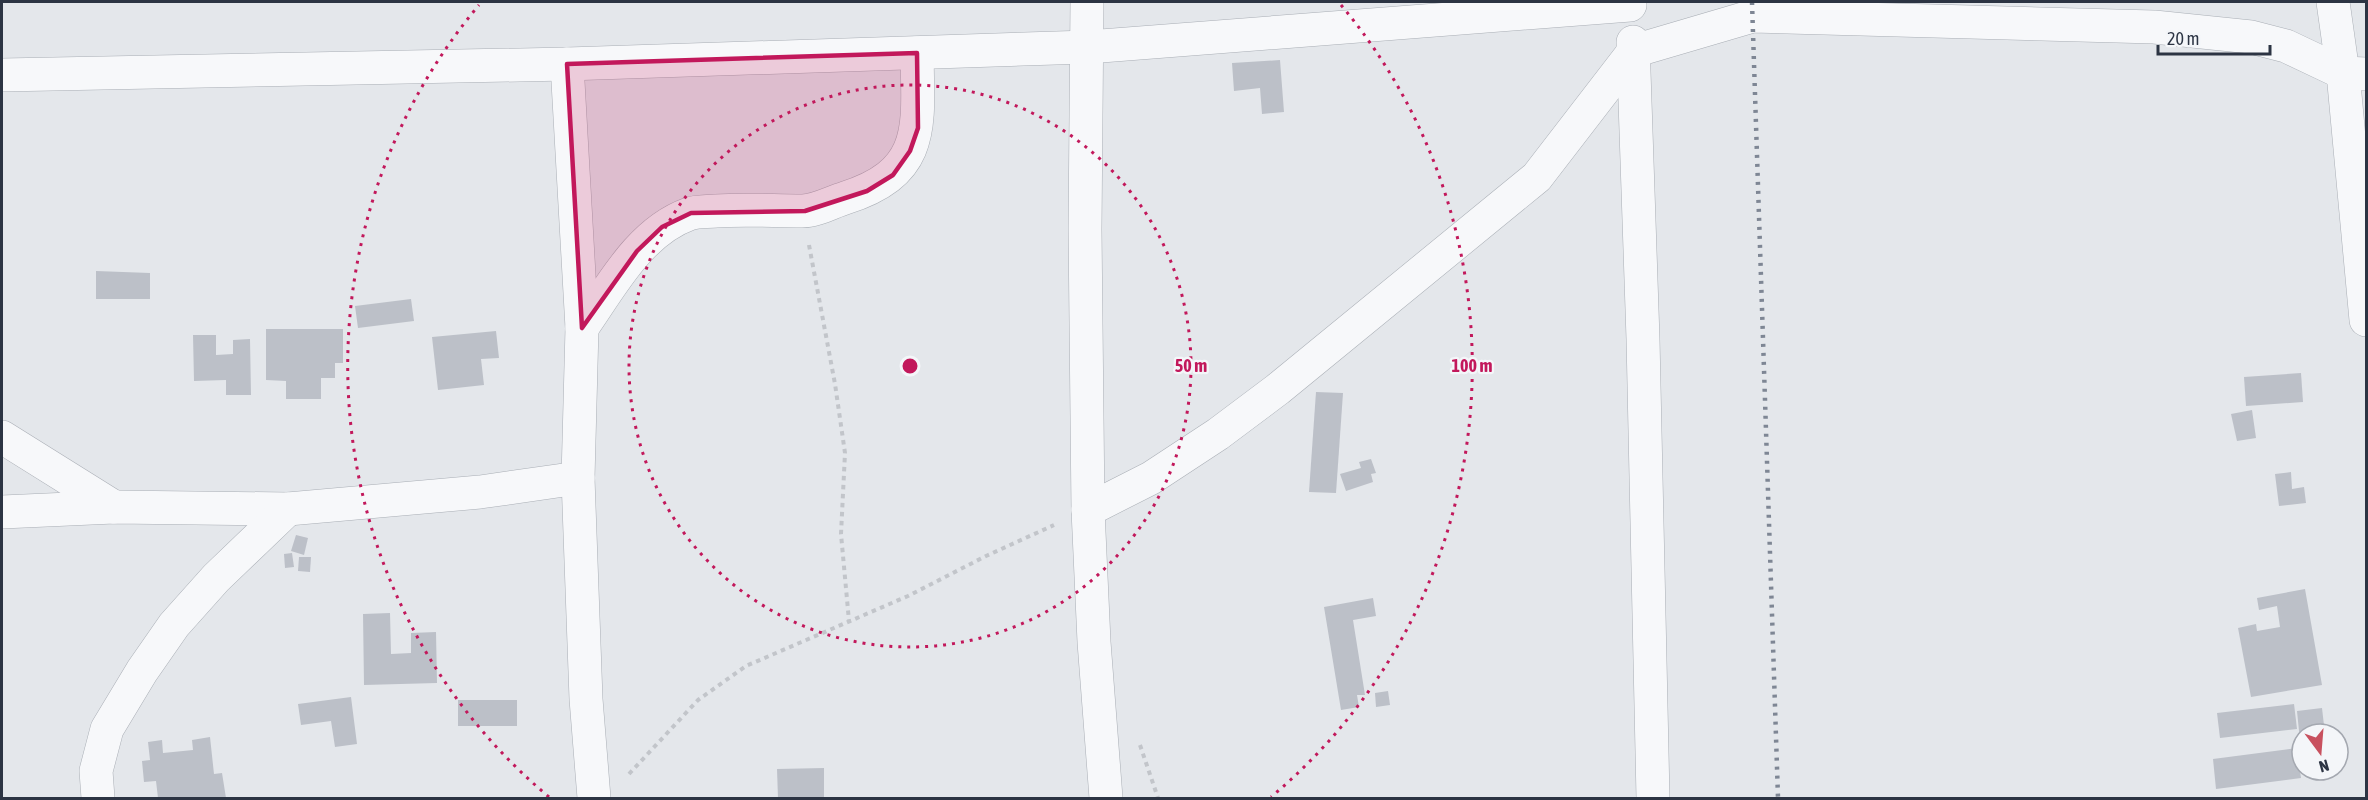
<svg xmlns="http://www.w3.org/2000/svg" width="2368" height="800" font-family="'Asap Condensed',sans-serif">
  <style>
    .building { fill: #bcc0c8 }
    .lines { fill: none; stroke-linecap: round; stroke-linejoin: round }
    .minor-casing { stroke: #a9aeb5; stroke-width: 34 }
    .path { stroke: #c2c5ca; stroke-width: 4; stroke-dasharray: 4.5 4.5; stroke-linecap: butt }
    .minor { stroke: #f7f8fa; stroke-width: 33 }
    .rail { stroke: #7e8694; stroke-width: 4.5; stroke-dasharray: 3 6; stroke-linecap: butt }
    .marked { fill: #c2185b; fill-opacity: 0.2; stroke: #c2185b; stroke-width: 4.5; stroke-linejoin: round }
    .ring { fill: none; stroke: #c2185b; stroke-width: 3; stroke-dasharray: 3 6 }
    .centre { fill: #c2185b; stroke: #f4f6f9; stroke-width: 3 }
    .ring-label { font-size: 18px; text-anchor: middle; font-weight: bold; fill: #c2185b; stroke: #f4f6f9; stroke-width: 4.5; stroke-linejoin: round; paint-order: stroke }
  </style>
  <rect width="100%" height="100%" fill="#e4e7eb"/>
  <!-- building -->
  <g class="building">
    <polygon points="1280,60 1284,112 1262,114 1260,88 1234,91 1232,63"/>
    <polygon points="96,271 150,273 150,299 96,299"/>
    <polygon points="411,299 414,321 358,328 355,306"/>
    <polygon points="266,329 343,329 343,363 335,363 335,378 321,378 321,399 286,399 286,381 266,380"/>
    <polygon points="496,331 499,358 481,359 484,385 438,390 432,337"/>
    <polygon points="193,335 216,335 216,355 233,354 233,340 250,339 251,395 226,395 226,380 194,381"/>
    <polygon points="2301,373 2303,402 2246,406 2244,377"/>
    <polygon points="1316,392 1343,393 1336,493 1309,492"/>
    <polygon points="2252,410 2256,438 2237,441 2231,414"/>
    <polygon points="1371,459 1376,473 1371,474 1373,482 1346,491 1340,474 1361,468 1359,462"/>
    <polygon points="2291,472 2292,489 2304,487 2306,503 2279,506 2275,474"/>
    <polygon points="296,535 308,538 304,555 291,551"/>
    <polygon points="292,553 294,567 285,568 284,554"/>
    <polygon points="299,557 311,557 310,572 298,571"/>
    <polygon points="2305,589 2322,685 2251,697 2238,628 2256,624 2257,631 2280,627 2277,606 2259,610 2257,598"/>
    <polygon points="1373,598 1376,616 1353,620 1365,695 1357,695 1359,707 1341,710 1324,607"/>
    <polygon points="390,613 391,654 411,653 411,633 436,632 437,683 364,685 363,614"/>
    <polygon points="1388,691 1390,705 1376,707 1375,693"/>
    <polygon points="351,697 357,744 335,747 331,721 301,725 298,704"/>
    <rect x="458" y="700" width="59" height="26"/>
    <polygon points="2294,704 2297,729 2220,738 2217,713"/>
    <polygon points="2322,708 2325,734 2302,734 2300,741 2297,711"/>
    <polygon points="210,737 214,774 222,773 226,798 158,798 156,781 144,782 142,761 150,760 148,742 162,740 163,753 193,750 192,740"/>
    <polygon points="2297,748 2301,778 2216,789 2213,759"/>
    <polygon points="824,768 824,798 778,798 777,769"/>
  </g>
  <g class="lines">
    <!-- minor casing -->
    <g class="minor-casing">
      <g id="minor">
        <polyline points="1087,2 1085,229 1088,510 1094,642 1106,798"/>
        <polyline points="2333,2 2343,73 2366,320"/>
        <polyline points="1633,42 1643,339 1653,798"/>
        <polyline points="567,64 582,328 578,478 586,699 594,798"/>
        <polyline points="2,75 567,64 1088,47 1630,5"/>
        <path d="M582 328C611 287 639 232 689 214 697 211 707 212 716 211 745 209 773 211 802 211 816 211 832 202 845 198 927 172 918 126 917 53"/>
        <polyline points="2,437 114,507"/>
        <polyline points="1088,510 1151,478 1218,434 1278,389 1537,177 1634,51 1753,16 2154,27 2251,37 2286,46 2343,73 2366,74"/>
        <polyline points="2,512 114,507 288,509 480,492 578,478"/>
        <polyline points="98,798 96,771 107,729 142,671 174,625 216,578 288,509"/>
      </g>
    </g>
    <!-- path -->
    <g class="path">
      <polyline points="809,245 835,384 845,453 841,534 849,621"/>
      <polyline points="1140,745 1158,798"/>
      <polyline points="629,774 698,700 746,666 908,596 986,556 1054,525"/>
    </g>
    <!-- minor -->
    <use href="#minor" class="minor"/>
    <!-- rail -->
    <polyline class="rail" points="1752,2 1778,798"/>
  </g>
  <!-- marked area -->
  <path class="marked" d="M917 53 918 128 910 151 893 175 867 191 805 211 691 213 662 227 637 251 582 328 567 64Z"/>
  <!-- distance rings -->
  <g class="ring">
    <circle cx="910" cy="366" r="281"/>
    <path d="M549 797A562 562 0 0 1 479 5M1341 5A562 562 0 0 1 1271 797"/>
  </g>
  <circle cx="910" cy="366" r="9" class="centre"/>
  <g class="ring-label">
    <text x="1191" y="372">50 m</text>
    <text x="1472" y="372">100 m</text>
  </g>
  <!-- border -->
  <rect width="2368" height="800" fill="none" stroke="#2c3443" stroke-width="6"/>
  <!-- north arrow -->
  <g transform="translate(2320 752) rotate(164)"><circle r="28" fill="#f4f6f9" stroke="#a4a8b0" stroke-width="1.5"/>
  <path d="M0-4.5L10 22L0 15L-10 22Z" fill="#c8515f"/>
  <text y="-9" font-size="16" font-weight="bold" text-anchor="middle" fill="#2c3443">N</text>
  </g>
  <!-- scale -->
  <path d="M2158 45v9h112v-9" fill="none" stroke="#2c3443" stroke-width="3"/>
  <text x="2167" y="45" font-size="18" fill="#2c3443" stroke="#f4f6f9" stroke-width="4.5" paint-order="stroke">20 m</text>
</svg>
